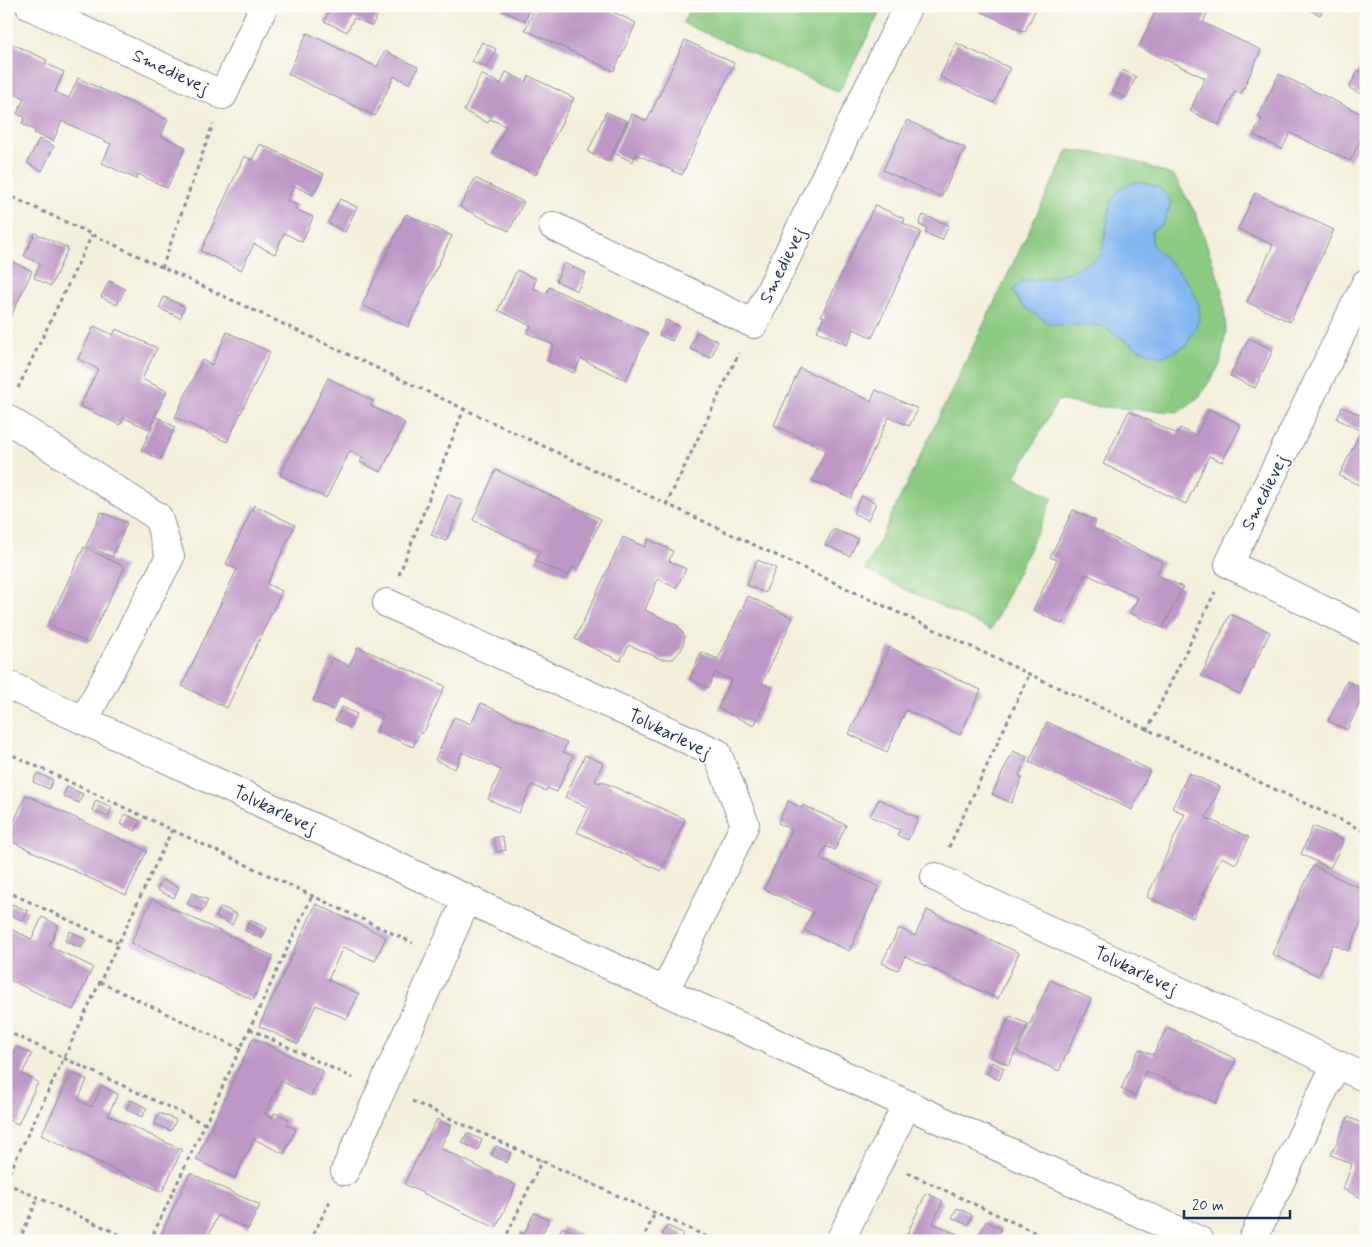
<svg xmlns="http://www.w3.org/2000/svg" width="1372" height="1247" font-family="Mynerve,sans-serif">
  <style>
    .green { fill: #8ccb82; stroke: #547d70 }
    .water { fill: #83b7f0; stroke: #4f73a7 }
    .building { fill: #bd97c5 }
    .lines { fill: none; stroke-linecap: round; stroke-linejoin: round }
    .minor-casing { stroke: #878f9c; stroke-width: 30 }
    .path { stroke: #878f9c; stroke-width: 3; stroke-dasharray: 4 4; stroke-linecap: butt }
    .minor { stroke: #fff; stroke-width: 28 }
    .labels { text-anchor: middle; stroke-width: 4; stroke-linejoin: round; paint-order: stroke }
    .street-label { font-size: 18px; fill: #1b2f5e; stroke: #fdfcf7 }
  </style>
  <rect width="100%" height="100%" fill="#fdfcf7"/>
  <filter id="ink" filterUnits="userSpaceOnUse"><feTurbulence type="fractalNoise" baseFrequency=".02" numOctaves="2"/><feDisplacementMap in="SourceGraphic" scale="10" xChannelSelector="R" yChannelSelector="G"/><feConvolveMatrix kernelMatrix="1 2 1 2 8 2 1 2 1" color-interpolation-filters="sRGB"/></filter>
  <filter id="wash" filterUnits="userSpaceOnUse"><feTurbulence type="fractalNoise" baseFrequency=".0096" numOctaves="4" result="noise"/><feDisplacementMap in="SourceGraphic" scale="20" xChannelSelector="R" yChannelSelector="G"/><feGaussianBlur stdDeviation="1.12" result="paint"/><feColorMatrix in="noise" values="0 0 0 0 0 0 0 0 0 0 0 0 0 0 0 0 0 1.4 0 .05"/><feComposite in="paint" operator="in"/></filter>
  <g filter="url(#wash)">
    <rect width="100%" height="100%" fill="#f3efdb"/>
    <!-- green -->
    <g class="green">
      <polygon points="691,6 883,6 839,92 683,23"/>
      <polygon points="1068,150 1121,156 1174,176 1196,214 1222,289 1226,330 1220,365 1200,396 1179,412 1089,406 1058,400 1015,477 1053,498 991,630 865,570"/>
    </g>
    <!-- water -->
    <path class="water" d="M1139 181 1160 188 1171 202 1163 224 1152 230V245C1169 262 1204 291 1199 318 1197 327 1190 337 1186 346L1161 357 1139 349 1102 326 1050 324 1021 305 1013 290 1023 280C1053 280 1076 271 1101 255L1111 202 1120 188Z"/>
    <g id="blocks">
      <!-- building -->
      <g class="building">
        <polygon points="319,6 382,6 372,26 354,18 347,32 324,21 329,11"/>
        <polygon points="504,6 532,6 525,21 502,10"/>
        <polygon points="536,6 601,6 636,23 614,71 525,30"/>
        <polygon points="982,6 1037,6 1025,32 980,11"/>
        <polygon points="1158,6 1210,6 1203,23 1261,50 1241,94 1235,91 1219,125 1190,111 1205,78 1139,47"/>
        <polygon points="1301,6 1327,6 1326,9 1324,8 1320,15"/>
        <polygon points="307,33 377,67 385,51 418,67 410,84 394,76 375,116 288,74"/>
        <polygon points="685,40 734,63 682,175 636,154 633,162 614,153 632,114 647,121"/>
        <polygon points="6,41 47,60 45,63 64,72 55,92 69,98 78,78 168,120 161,136 186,147 167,188 138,174 136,179 102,163 111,144 62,121 53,141 34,133 35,130 22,124 25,117 17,114 24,98 6,90"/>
        <polygon points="482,42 496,49 487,68 472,61"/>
        <polygon points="956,43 1010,68 994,103 940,77"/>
        <polygon points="1123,70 1136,77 1126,98 1113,92"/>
        <polygon points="1358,70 1366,74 1366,96 1349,88"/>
        <polygon points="506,72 526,82 529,76 574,98 536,175 492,154 506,126 490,119 488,123 464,111 481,74 501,84"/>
        <polygon points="1279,74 1366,116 1366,129 1350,161 1290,133 1282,149 1253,135 1262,119 1258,117"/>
        <polygon points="606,112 627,121 608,162 588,152"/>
        <polygon points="907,120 965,148 941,197 883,170"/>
        <polygon points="39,139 54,146 42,171 27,163"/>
        <polygon points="260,144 324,174 313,195 294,186 287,201 297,205 295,209 313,217 302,242 284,233 275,254 254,244 241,270 201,251 244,156 252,160"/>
        <polygon points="475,178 524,202 509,231 460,207"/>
        <polygon points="1255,193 1334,230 1290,322 1247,302 1273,245 1238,229"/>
        <polygon points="340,199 357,207 345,232 328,223"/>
        <polygon points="875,205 905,219 903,223 921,232 872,338 854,329 847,345 817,331 824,317 821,316"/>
        <polygon points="406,214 452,236 408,327 362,305"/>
        <polygon points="923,215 949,225 942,240 925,233 927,228 919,225"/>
        <polygon points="35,233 68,248 51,286 34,278 40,264 24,256"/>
        <polygon points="6,259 32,271 6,327"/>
        <polygon points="564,263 586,273 577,291 556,281"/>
        <polygon points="517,270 536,279 533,288 546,294 549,287 648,333 626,380 581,359 574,373 547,361 554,345 527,333 531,326 498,310"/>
        <polygon points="109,281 125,289 117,305 101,297"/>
        <polygon points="164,297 185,307 180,318 159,308"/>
        <polygon points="666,320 679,326 672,341 659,335"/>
        <polygon points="94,326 113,335 116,329 157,348 142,379 167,391 149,429 124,418 120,425 80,406 98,369 78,359"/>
        <polygon points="227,332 270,352 227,442 175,417 202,360 212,365"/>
        <polygon points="697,332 718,341 711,358 690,349"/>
        <polygon points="1249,338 1273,350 1255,388 1230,376"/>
        <polygon points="800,368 871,401 876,390 918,409 909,426 889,417 851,498 812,480 826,450 774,425"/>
        <polygon points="328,378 373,401 371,406 405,423 381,472 360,462 363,457 350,451 326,498 280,475"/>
        <polygon points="1342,407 1366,417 1366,433 1337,419"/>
        <polygon points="1209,409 1241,425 1222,462 1209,456 1186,504 1103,464 1129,411 1177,434 1180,428 1196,436"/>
        <polygon points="157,417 175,427 160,460 141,450"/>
        <polygon points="1360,433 1366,436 1366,488 1339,476"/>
        <polygon points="496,470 601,519 578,569 573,567 568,576 535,561 540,551 473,520"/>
        <polygon points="448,494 463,501 446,541 431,535"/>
        <polygon points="862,496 876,503 868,520 853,513"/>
        <polygon points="254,505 295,525 267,584 282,591 227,708 182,686 237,569 226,564"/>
        <polygon points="1073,510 1096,521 1093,528 1163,562 1156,575 1183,587 1163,628 1130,613 1138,598 1086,574 1062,624 1033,610 1057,560 1050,557"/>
        <polygon points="101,512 127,523 112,557 86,546"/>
        <polygon points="833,529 858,539 850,556 825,545"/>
        <polygon points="623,537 645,547 648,539 673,551 669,561 686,569 676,588 658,579 645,610 677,625 685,636 682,649 673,659 661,659 629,645 620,661 575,639"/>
        <polygon points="84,547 125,567 88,643 48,624"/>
        <polygon points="757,560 776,568 765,593 747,585"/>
        <polygon points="748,596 793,618 762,683 772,688 754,726 718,708 731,680 715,673 708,688 690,679 701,652 718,659"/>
        <polygon points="1230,614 1270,632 1240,694 1201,676"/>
        <polygon points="358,647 445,686 423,734 420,732 413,747 376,731 383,715 340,695 333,710 313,701 332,658 349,666"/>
        <polygon points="889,647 981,690 960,735 906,710 887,752 849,734"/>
        <polygon points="1347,681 1366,690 1347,730 1328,721"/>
        <polygon points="481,703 567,743 563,752 573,756 557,792 547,788 546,791 532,785 519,813 488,799 501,770 462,752 455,769 435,760 454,717 471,724"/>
        <polygon points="342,707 357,714 350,728 335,720"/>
        <polygon points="1047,722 1150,770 1132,810 1029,762"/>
        <polygon points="1013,751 1027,757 1019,776 1022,778 1011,803 992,794"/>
        <polygon points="585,755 603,763 595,781 600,783 601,781 685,819 661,871 577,832 589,808 565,797"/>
        <polygon points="37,773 53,780 49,789 33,782"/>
        <polygon points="1189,773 1220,787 1206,818 1249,837 1236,864 1221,857 1193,918 1147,897 1185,814 1172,808"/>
        <polygon points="67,787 83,794 79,803 63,796"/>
        <polygon points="26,795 147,851 126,895 6,839"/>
        <polygon points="879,799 918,818 908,840 897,835 900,830 870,816"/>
        <polygon points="96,800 112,807 108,817 92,810"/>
        <polygon points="788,801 802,808 803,805 846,825 835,850 826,846 820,859 879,887 849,951 804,930 813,912 764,889 792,830 778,823"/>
        <polygon points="125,814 140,821 136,831 120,824"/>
        <polygon points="1313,826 1344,840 1330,868 1301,854"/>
        <polygon points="502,836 506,850 497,852 493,838"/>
        <polygon points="1313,866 1366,891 1366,913 1348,951 1333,944 1318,976 1272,954"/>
        <polygon points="162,880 179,887 174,898 157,890"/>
        <polygon points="192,893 208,900 203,911 187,904"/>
        <polygon points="152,899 273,956 253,1000 131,943"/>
        <polygon points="12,904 28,911 23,921 8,914"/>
        <polygon points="316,904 386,937 375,961 343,947 328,980 359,994 347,1019 316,1005 298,1044 259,1026"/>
        <polygon points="221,907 237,914 232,925 216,917"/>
        <polygon points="927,910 1019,953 998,999 905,956 898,970 882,963 899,928 915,936"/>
        <polygon points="42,917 58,925 49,946 93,967 73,1010 6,978 6,927 32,939"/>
        <polygon points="250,920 267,928 262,938 245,931"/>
        <polygon points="70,931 86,940 81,948 65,941"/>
        <polygon points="1050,980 1091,999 1059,1071 1017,1052"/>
        <polygon points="1010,1016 1028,1024 1009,1065 991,1057"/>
        <polygon points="1167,1027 1236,1059 1216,1103 1146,1071 1135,1096 1121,1089 1139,1049 1153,1055"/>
        <polygon points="253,1038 323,1071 311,1096 281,1081 265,1114 272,1118 274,1113 289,1119 287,1125 296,1129 284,1154 254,1139 235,1178 196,1160"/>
        <polygon points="16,1047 32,1054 22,1074 38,1082 18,1124 6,1119 6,1068"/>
        <polygon points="992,1062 1004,1068 999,1080 987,1074"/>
        <polygon points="72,1073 87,1080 78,1100 92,1107 102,1086 118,1094 108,1115 182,1150 162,1192 41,1135"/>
        <polygon points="131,1100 147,1108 142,1117 126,1109"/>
        <polygon points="159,1113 176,1120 171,1131 155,1124"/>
        <polygon points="1348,1117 1366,1125 1366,1200 1343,1189 1352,1164 1331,1155"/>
        <polygon points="437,1119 451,1126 440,1148 516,1185 496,1228 404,1184"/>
        <polygon points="467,1133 482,1140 478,1150 462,1143"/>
        <polygon points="496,1146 511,1153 507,1163 491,1155"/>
        <polygon points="190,1173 260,1205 248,1229 218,1215 206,1241 171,1241 160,1236"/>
        <polygon points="926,1193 943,1201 933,1223 971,1241 904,1241"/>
        <polygon points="957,1208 972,1215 968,1225 952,1218"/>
        <polygon points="534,1213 549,1220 539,1241 517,1241 521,1232 524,1234"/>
        <polygon points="986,1221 1001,1229 996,1241 976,1241"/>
        <polygon points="667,1226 683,1233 679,1241 672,1241 662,1235"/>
        <polygon points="562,1227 580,1234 577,1241 568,1241 558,1236"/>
        <polygon points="1014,1235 1026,1241 1012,1241"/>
      </g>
    </g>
  </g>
  <g filter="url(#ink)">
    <use href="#blocks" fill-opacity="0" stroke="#878f9c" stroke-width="1"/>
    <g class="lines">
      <!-- minor casing -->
      <g class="minor-casing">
        <g id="minor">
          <polyline points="30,6 223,95 264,6"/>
          <polyline points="553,226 754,324 908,6"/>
          <polyline points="1366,283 1229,564 1366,631"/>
          <polyline points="6,418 158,517 170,557 84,720"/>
          <polyline points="387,603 717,753 745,824 665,991"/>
          <polyline points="6,684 1200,1241"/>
          <polyline points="935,877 1366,1078"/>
          <polyline points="345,1171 467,899"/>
          <polyline points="840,1241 907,1104"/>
          <polyline points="1252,1241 1336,1064"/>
        </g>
      </g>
      <!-- path -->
      <g class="path">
        <polyline points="6,194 1366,832"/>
        <polyline points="162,268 213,124"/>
        <polyline points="18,388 92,235"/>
        <polyline points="666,505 739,353"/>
        <polyline points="399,575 464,409"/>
        <polyline points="1147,731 1215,592"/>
        <polyline points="6,752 413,943"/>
        <polyline points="949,847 1029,675"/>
        <polyline points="6,891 118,943"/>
        <polyline points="100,982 241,1049"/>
        <polyline points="250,1029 353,1078"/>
        <polyline points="6,1031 205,1124"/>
        <polyline points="412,1101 716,1241"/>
        <polyline points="908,1173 1053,1241"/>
        <polyline points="6,1180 172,830"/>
        <polyline points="6,1183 134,1241"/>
        <polyline points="19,1241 38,1198"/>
        <polyline points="150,1241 312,896"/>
        <polyline points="310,1241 331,1199"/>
        <polyline points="504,1241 542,1160"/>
        <polyline points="642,1241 655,1213"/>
      </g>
      <!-- minor -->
      <use href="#minor" class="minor"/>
    </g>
  </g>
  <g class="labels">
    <!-- street labels -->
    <g class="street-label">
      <text transform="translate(171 71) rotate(25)" y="6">Smedievej</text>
      <text transform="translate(782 265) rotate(-64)" y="6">Smedievej</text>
      <text transform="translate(1264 492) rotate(-64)" y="6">Smedievej</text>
      <text transform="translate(670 733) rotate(26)" y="6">Tolvkarlevej</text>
      <text transform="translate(275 809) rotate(25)" y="6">Tolvkarlevej</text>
      <text transform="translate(1136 970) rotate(25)" y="6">Tolvkarlevej</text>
    </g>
  </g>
  <!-- margin -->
  <rect width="1372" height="1247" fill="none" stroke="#fdfcf7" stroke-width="25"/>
  <!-- scale -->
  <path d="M1184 1210v8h106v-8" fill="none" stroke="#1b2f5e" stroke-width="2.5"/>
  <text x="1192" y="1210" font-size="15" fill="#1b2f5e" stroke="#fdfcf7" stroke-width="4" paint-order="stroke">20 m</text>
</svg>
